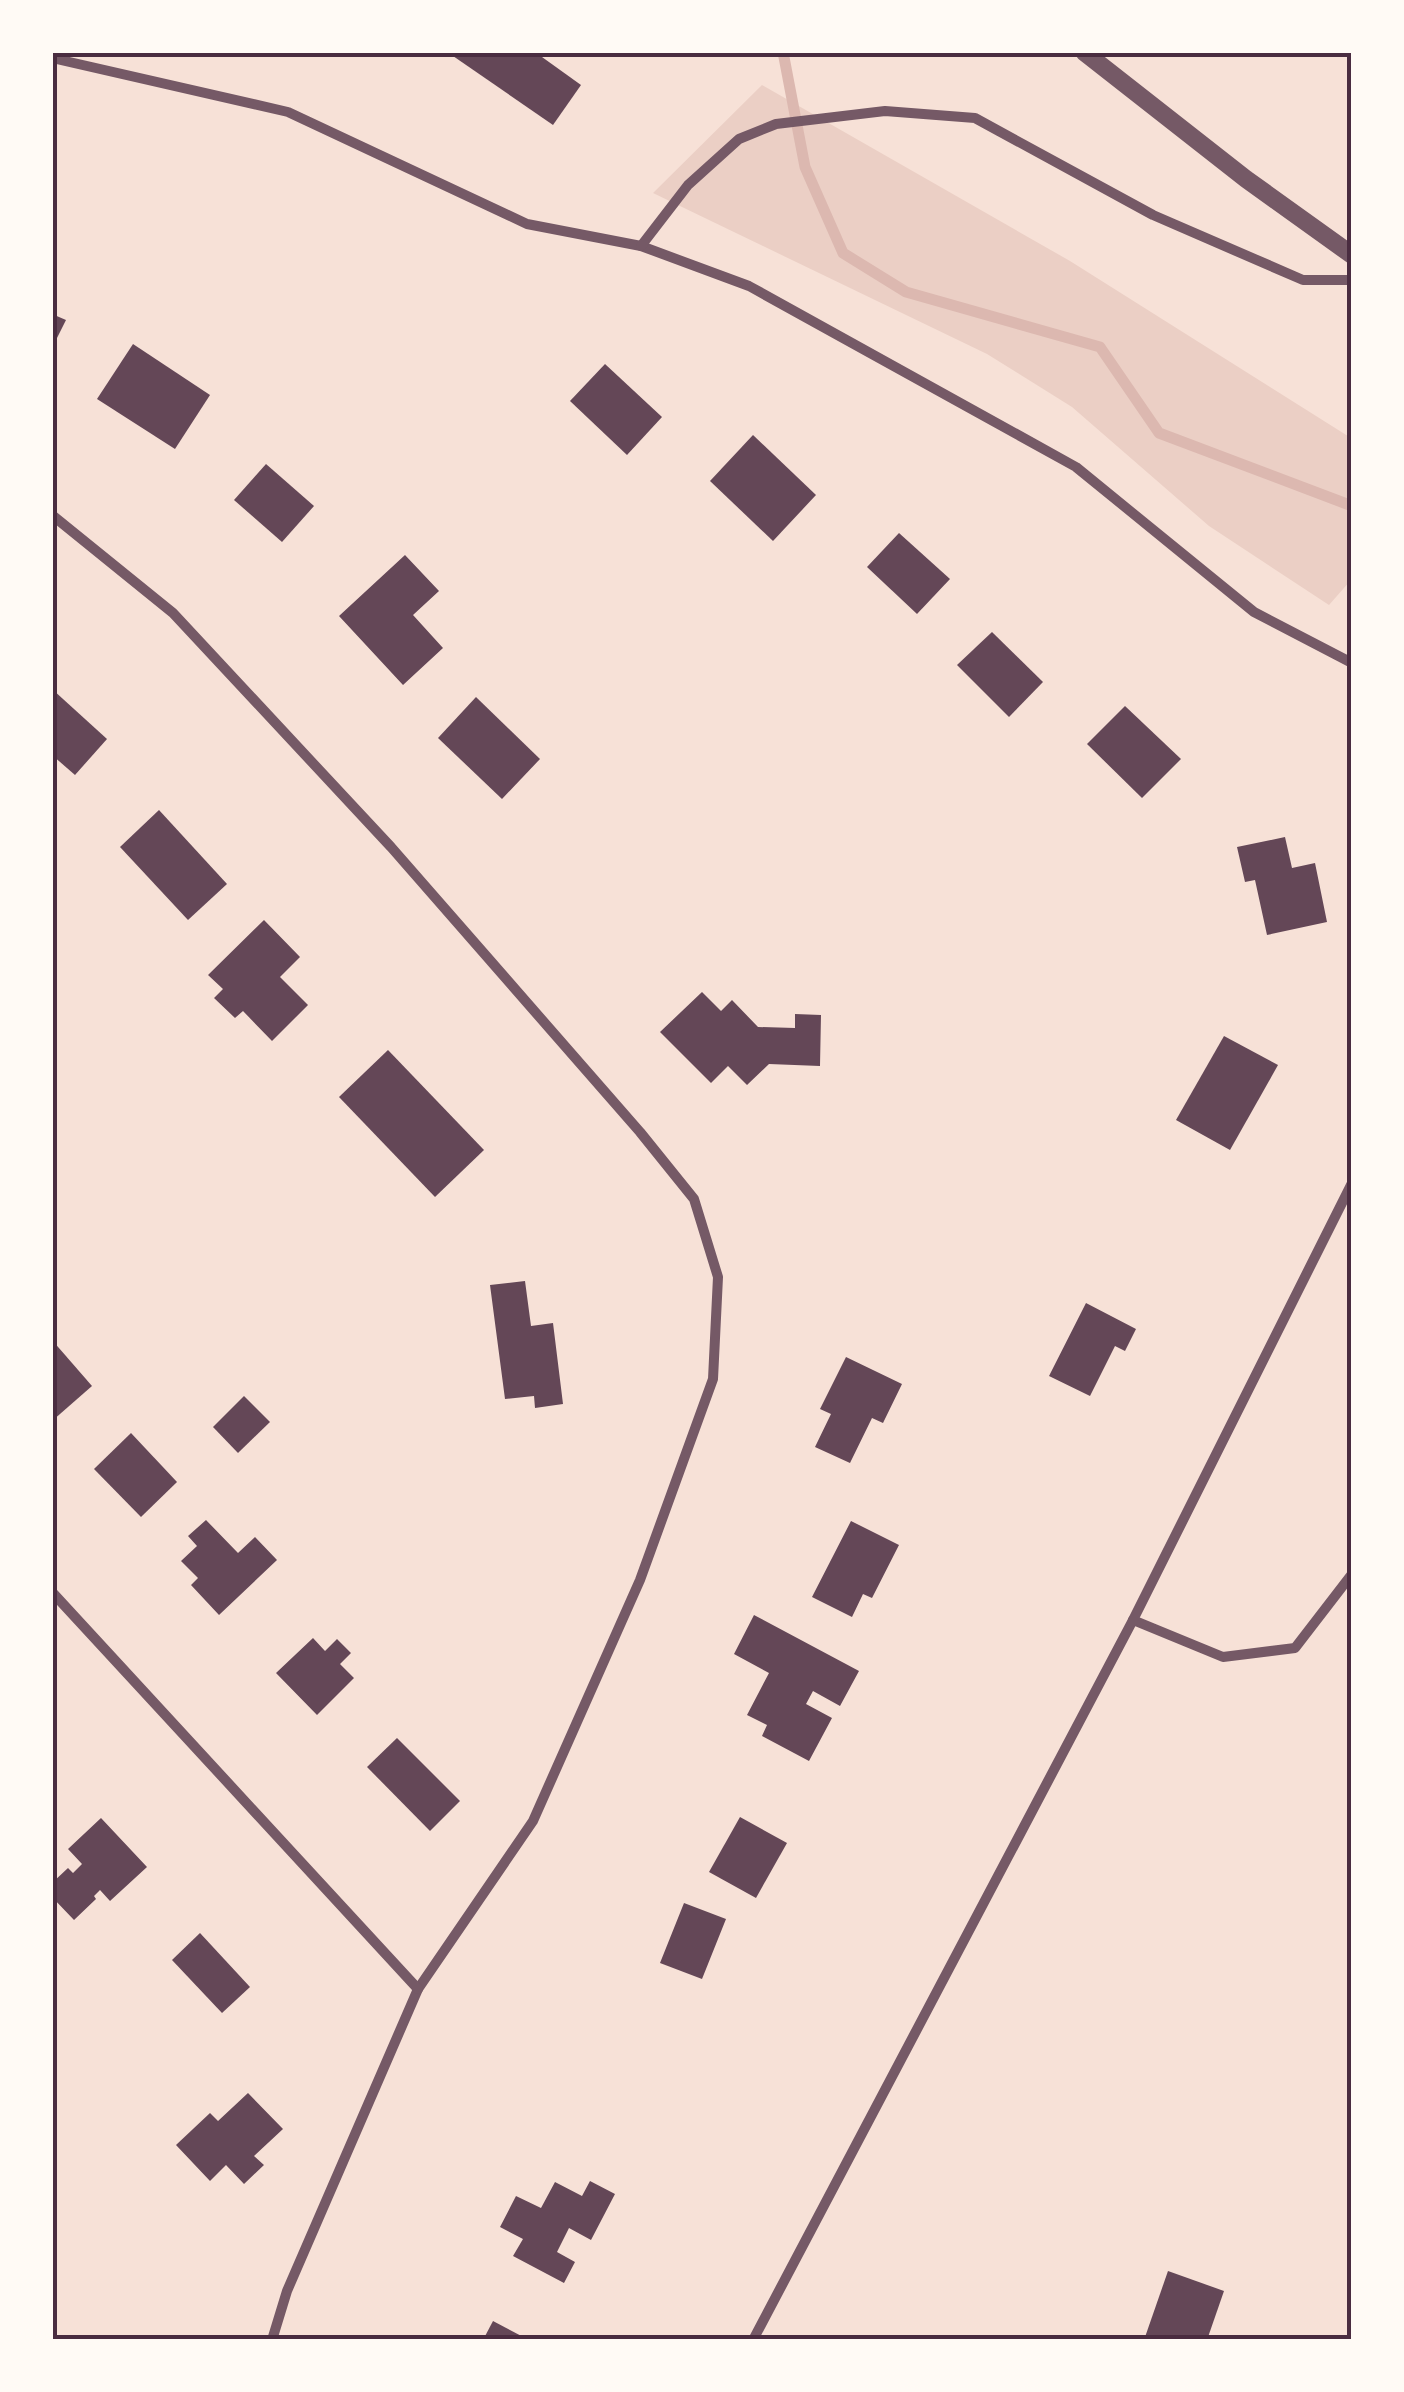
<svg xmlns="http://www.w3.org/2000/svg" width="1404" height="2392" font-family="Poppins,sans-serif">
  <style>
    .green { fill: #ebcfc5 }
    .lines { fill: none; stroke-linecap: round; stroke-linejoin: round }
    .stream { stroke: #dcb8b0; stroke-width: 11 }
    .building { fill: #644757 }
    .minor { stroke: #755966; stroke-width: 10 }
    .tertiary { stroke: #755966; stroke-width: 18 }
    .neatline { fill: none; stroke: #4a2c40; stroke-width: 4 }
  </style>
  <rect width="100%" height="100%" fill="#f7e1d7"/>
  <!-- green -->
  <polygon class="green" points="762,85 1070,261 1351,438 1351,580 1329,605 1209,526 1072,407 987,354 653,193"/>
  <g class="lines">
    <!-- stream -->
    <polyline class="stream" points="783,52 805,167 843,253 906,292 1100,347 1159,433 1352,506"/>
  </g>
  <!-- building -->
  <g class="building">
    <polygon points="456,52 535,52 581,85 553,125 453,56"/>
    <polygon points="52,314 66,320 52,348"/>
    <polygon points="133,344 210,395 175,449 97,399"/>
    <polygon points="605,364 662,417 627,455 570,401"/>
    <polygon points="753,435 816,495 773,541 710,481"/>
    <polygon points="266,464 314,506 282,542 234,500"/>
    <polygon points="899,533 950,579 917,614 867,567"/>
    <polygon points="405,555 439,591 413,615 443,648 403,685 339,616"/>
    <polygon points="992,632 1043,682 1009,717 957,665"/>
    <polygon points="52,689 107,739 75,775 52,755"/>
    <polygon points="476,697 540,759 502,799 438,738"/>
    <polygon points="1125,706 1181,759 1142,798 1087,744"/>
    <polygon points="159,810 227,884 188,920 120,847"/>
    <polygon points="1285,837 1292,868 1315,863 1327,922 1267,935 1255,880 1245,882 1237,847"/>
    <polygon points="264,920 300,957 280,977 308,1005 272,1041 243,1011 235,1018 214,998 223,989 208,975"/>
    <polygon points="702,992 721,1011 732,1000 758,1027 795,1028 795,1014 821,1015 820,1066 769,1064 747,1085 728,1066 711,1083 660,1032"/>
    <polygon points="1224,1036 1278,1065 1230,1150 1176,1120"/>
    <polygon points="388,1050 484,1150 435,1197 339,1097"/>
    <polygon points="525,1281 531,1326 553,1323 563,1404 535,1408 534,1396 505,1399 490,1285"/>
    <polygon points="1086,1303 1136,1329 1125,1351 1115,1346 1090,1396 1049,1376"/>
    <polygon points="52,1340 92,1386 52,1421"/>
    <polygon points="846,1357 902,1384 883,1423 872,1418 850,1463 815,1447 831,1414 820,1409"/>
    <polygon points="244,1396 270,1422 238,1453 213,1427"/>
    <polygon points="131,1433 177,1482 141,1517 94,1469"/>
    <polygon points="206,1520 238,1553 255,1537 277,1560 219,1615 191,1585 198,1578 181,1561 197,1546 188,1536"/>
    <polygon points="851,1521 899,1545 872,1598 863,1594 852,1617 812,1597"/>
    <polygon points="754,1615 859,1671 840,1706 813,1691 806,1704 832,1718 809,1761 762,1736 767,1725 747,1715 769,1673 734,1654"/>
    <polygon points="313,1638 325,1651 337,1639 351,1653 340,1664 354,1678 317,1715 276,1673"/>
    <polygon points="397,1738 460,1801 430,1831 367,1767"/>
    <polygon points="740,1817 787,1843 756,1898 709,1872"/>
    <polygon points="101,1818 147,1867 110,1901 100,1890 94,1896 96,1899 74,1920 52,1897 52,1883 68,1868 73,1873 82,1864 68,1849"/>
    <polygon points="684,1903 726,1919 702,1979 660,1963"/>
    <polygon points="200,1933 250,1987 222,2013 172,1960"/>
    <polygon points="248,2093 283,2129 254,2156 264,2165 244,2184 226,2165 210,2181 176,2145 210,2113 218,2121"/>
    <polygon points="590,2181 615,2194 591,2240 569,2228 557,2252 575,2262 564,2283 513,2256 523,2239 500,2227 516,2196 541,2208 555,2182 582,2196"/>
    <polygon points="1168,2271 1224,2291 1207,2340 1144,2340"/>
    <polygon points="493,2321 529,2340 483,2340"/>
  </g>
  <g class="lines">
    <!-- minor -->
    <g class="minor">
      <polyline points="52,58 288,112 527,224 641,246 749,286 1076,467 1254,612 1352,663"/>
      <polyline points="641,246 688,185 739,139 776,124 885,111 975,118 1153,215 1303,280 1352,280"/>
      <polyline points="52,515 173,613 391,847 640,1132 694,1199 718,1277 713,1379 640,1580 533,1821 418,1989 287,2291 272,2340"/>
      <polyline points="52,1592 418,1989"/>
      <polyline points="1133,1620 1223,1657 1295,1648 1352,1574"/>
      <polyline points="753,2340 1133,1620 1352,1183"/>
    </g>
    <!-- tertiary -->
    <polyline class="tertiary" points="1084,52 1246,179 1352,255"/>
  </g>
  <!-- border -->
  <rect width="1404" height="2392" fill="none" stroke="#fffaf5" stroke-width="110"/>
  <rect x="55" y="55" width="1294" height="2282" class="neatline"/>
</svg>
